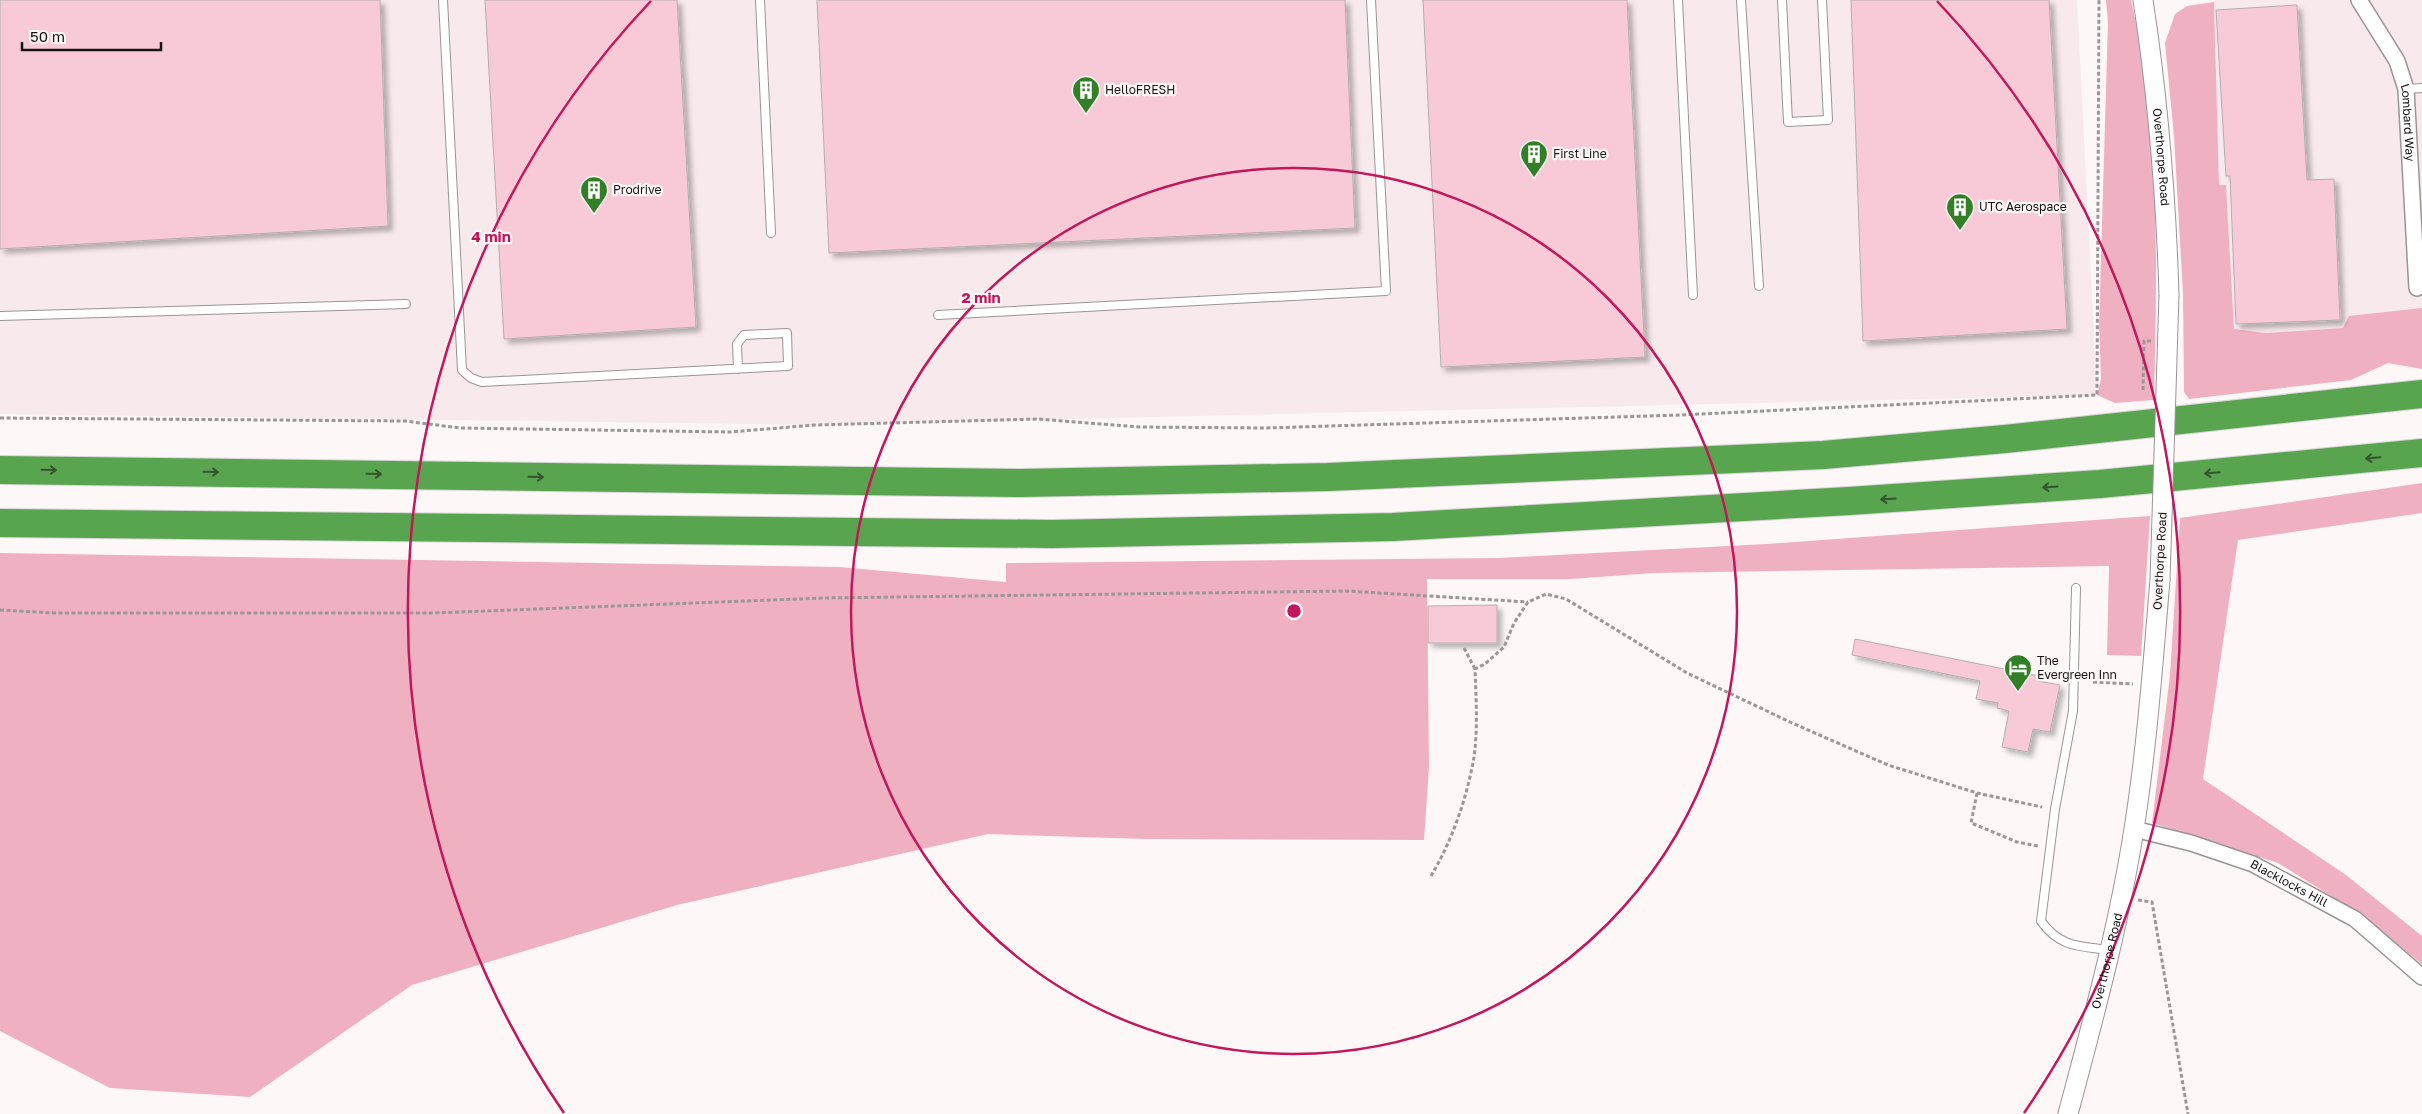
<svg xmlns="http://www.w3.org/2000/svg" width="2422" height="1114" font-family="'Golos Text',sans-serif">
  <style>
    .built { fill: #f8e9ed }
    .green { fill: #efb1c2 }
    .building { fill: #f8cad7; stroke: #b4aeb0; filter: url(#shadow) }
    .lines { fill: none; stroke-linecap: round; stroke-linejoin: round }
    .service-casing { stroke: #9a9496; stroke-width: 10 }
    .minor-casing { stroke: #9a9496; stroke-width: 18 }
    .tertiary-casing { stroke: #9a9496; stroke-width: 21 }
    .motorway-casing { stroke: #d5d5d5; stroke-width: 30 }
    .path { stroke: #9b9798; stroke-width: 3; stroke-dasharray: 4 2.5; stroke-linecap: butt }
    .service { stroke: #fff; stroke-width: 8 }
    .minor { stroke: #fff; stroke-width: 15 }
    .tertiary { stroke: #fff; stroke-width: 19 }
    .motorway { stroke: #59a44e; stroke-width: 28 }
    .tertiary-bridge-casing { stroke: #9a9496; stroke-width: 21; stroke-linecap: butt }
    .tertiary-bridge { stroke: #fff; stroke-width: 19 }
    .oneway { stroke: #34542e }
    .ring { fill: none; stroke: #c2185b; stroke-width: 2.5 }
    .labels { text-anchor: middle; stroke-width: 4.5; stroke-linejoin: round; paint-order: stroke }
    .poi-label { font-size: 12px; fill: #151314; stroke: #fdf7f8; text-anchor: start }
    .street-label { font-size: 12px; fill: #151314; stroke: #fdf7f8 }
    .centre { fill: #c2185b; stroke: #fdf7f8; stroke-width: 2.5 }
    .ring-label { font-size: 15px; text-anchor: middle; font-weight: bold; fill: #c2185b; stroke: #fdf7f8; stroke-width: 4.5; stroke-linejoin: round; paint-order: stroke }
  </style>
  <defs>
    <filter id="shadow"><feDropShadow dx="4.5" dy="4.5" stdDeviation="2.5" flood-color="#0004"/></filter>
  </defs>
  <rect width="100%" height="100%" fill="#fdf7f8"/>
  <!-- built -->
  <g class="built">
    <polygon points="0,0 2077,0 2097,395 815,425 0,414"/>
    <polygon points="2214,0 2422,0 2422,323 2266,333 2234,329 2226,186 2219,186"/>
  </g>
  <!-- green -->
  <g class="green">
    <path d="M2106 0H2131C2161 131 2157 267 2154 400L2115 403 2097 395 2101 379 2099 325 2108 22Z"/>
    <polygon points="2214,2 2219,185 2226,185 2234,329 2266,333 2343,328 2349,316 2422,308 2422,369 2388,363 2351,380 2189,399 2184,392 2183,294 2174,136 2165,43 2175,14 2187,6"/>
    <polygon points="2422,483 2422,513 2238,540 2203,779 2346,875 2422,936 2422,964 2357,912 2278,863 2152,823 2170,675 2180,518"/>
    <polygon points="2150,516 2141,656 2107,655 2109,566 1654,573 1571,579 1427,579 1429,767 1424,840 1145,839 988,834 677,905 412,985 250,1097 110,1088 0,1031 0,553 840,567 1006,582 1006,563 1498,558 1766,544"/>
  </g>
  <!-- building -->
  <g class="building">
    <polygon points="0,0 380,0 388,226 0,249"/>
    <polygon points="485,0 677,0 696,327 504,339"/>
    <polygon points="817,0 1345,0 1355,228 829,253"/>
    <polygon points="1423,0 1627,0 1645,357 1441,367"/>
    <polygon points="1851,0 2049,0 2067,329 1863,341"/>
    <polygon points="2297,5 2307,180 2334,179 2340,320 2236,324 2230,176 2226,176 2216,10"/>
    <polygon points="1497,605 1497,643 1428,643 1428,606"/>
    <polygon points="1855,639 2039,676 2038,681 2060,685 2050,732 2033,729 2028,752 2002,747 2009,711 1997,708 1998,703 1976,699 1980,681 1852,655"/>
  </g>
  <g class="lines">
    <!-- service casing -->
    <g class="service-casing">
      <g id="service">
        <polyline points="443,0 462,370 471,378 482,382 788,366 787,333 744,335 737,344 738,369"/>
        <polyline points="760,0 771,233"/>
        <polyline points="1678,0 1693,295"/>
        <polyline points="1741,0 1759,286"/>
        <polyline points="1782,0 1788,122 1828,120 1822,0"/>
        <polyline points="2406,89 2422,88"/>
        <polyline points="938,315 1386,291 1371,0"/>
        <polyline points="0,316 406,304"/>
        <path d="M2076 588 2073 711 2055 809 2041 921C2060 948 2080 946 2109 950"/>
      </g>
    </g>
    <!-- minor casing -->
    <g class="minor-casing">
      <g id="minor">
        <path id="s1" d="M2359 0 2397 61 2406 89 2417 288"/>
        <path id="s2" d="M2134 829 2191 843 2253 864 2355 919 2422 977"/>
      </g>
    </g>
    <!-- tertiary casing -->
    <g class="tertiary-casing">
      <g id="tertiary">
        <path id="s3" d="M2143 0C2158 98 2166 196 2169 295"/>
        <path id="s4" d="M2068 1114C2093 1020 2119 925 2134 829 2147 747 2153 663 2160 580"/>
      </g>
    </g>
    <!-- motorway casing -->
    <g class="motorway-casing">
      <g id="motorway">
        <polyline points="0,470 1021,483 1328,477 1823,455 2005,439 2422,394"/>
        <polyline points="0,523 1052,534 1393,527 1849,501 2100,484 2422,453"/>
      </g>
    </g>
    <!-- path -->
    <g class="path">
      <polyline points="2143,390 2144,341 2151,341"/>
      <polyline points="0,418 405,421 460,428 730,432 815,425 1038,419 1139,427 1266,428 1680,415 2097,395 2099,0"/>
      <polyline points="0,610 55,613 435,613 822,598 1346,591 1528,602"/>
      <polyline points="1464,648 1475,669"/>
      <polyline points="2093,682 2133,684"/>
      <polyline points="1977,793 1971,823 2017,842 2038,846"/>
      <path d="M1431 876C1452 841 1467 798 1474 757 1478 728 1476 698 1475 669L1485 664 1504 647 1514 623 1528 602 1546 594 1566 599 1687 673 1792 723 1888 765 1977 793 2042 807"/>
      <polyline points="2138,900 2152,902 2188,1114"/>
    </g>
    <!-- service -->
    <use href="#service" class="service"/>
    <!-- minor -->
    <use href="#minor" class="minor"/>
    <!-- tertiary -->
    <use href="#tertiary" class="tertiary"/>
    <!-- motorway -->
    <use href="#motorway" class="motorway"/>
    <!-- tertiary-bridge casing -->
    <g class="tertiary-bridge-casing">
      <polyline id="tertiary-bridge" points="2160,580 2169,295"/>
    </g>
    <!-- tertiary-bridge -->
    <use href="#tertiary-bridge" class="tertiary-bridge"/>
  </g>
  <!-- one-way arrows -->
  <defs><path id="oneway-shaft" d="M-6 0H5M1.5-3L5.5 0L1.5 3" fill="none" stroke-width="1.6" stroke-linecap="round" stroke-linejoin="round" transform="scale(1.25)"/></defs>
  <g class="oneway">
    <use href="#oneway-shaft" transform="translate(2373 458) rotate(175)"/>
    <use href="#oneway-shaft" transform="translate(49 470) rotate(1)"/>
    <use href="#oneway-shaft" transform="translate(211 472) rotate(1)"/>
    <use href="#oneway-shaft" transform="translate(2212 473) rotate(175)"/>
    <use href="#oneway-shaft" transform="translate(374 474) rotate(1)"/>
    <use href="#oneway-shaft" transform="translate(536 477) rotate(1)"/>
    <use href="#oneway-shaft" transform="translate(2050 487) rotate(176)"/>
    <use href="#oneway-shaft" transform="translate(1888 499) rotate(176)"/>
  </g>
  <!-- distance rings -->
  <g class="ring">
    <circle cx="1294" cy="611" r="443"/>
    <path d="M564 1113A886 886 0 0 1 651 1M1937 1A886 886 0 0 1 2024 1113"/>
  </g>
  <!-- icons -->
  <defs>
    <g id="building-pin" transform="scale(1.4375)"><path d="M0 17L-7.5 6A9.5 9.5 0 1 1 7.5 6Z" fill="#337f27" stroke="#fdf7f8"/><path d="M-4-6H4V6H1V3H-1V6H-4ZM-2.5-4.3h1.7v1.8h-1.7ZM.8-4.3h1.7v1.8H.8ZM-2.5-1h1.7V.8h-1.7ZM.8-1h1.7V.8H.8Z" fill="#fff"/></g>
    <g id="hotel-pin" transform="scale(1.4375)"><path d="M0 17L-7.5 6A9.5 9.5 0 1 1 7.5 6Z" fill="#337f27" stroke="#fdf7f8"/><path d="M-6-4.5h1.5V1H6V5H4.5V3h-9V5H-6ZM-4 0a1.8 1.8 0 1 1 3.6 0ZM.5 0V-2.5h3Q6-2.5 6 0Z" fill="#fff"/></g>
  </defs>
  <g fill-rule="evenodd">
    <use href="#building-pin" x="1086" y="90"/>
    <use href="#building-pin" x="1534" y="154"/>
    <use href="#building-pin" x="594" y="190"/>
    <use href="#building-pin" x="1960" y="207"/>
    <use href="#hotel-pin" x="2018" y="668"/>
  </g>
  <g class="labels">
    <!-- poi labels -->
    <g class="poi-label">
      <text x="1105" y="94">HelloFRESH</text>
      <text x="1553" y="158">First Line</text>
      <text x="613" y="194">Prodrive</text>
      <text x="1979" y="211">UTC Aerospace</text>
      <text x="2037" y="665">The<tspan x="2037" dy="14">Evergreen Inn</tspan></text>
    </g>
    <!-- street labels -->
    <g class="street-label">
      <text dy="4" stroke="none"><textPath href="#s1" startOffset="135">Lombard Way</textPath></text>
      <text dy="4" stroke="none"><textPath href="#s3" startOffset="158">Overthorpe Road</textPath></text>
      <text transform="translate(2160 561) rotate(-87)" y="4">Overthorpe Road</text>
      <text dy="4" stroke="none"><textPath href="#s2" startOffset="165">Blacklocks Hill</textPath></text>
      <text dy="4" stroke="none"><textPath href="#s4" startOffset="158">Overthorpe Road</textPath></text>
    </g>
  </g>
  <circle cx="1294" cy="611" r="8" class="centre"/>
  <g class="ring-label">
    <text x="491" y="242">4 min</text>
    <text x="981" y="303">2 min</text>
  </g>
  <!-- scale -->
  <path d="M22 42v8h139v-8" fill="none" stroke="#151314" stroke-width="2.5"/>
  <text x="30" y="42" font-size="15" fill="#151314" stroke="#fdf7f8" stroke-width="4" paint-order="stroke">50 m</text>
</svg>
